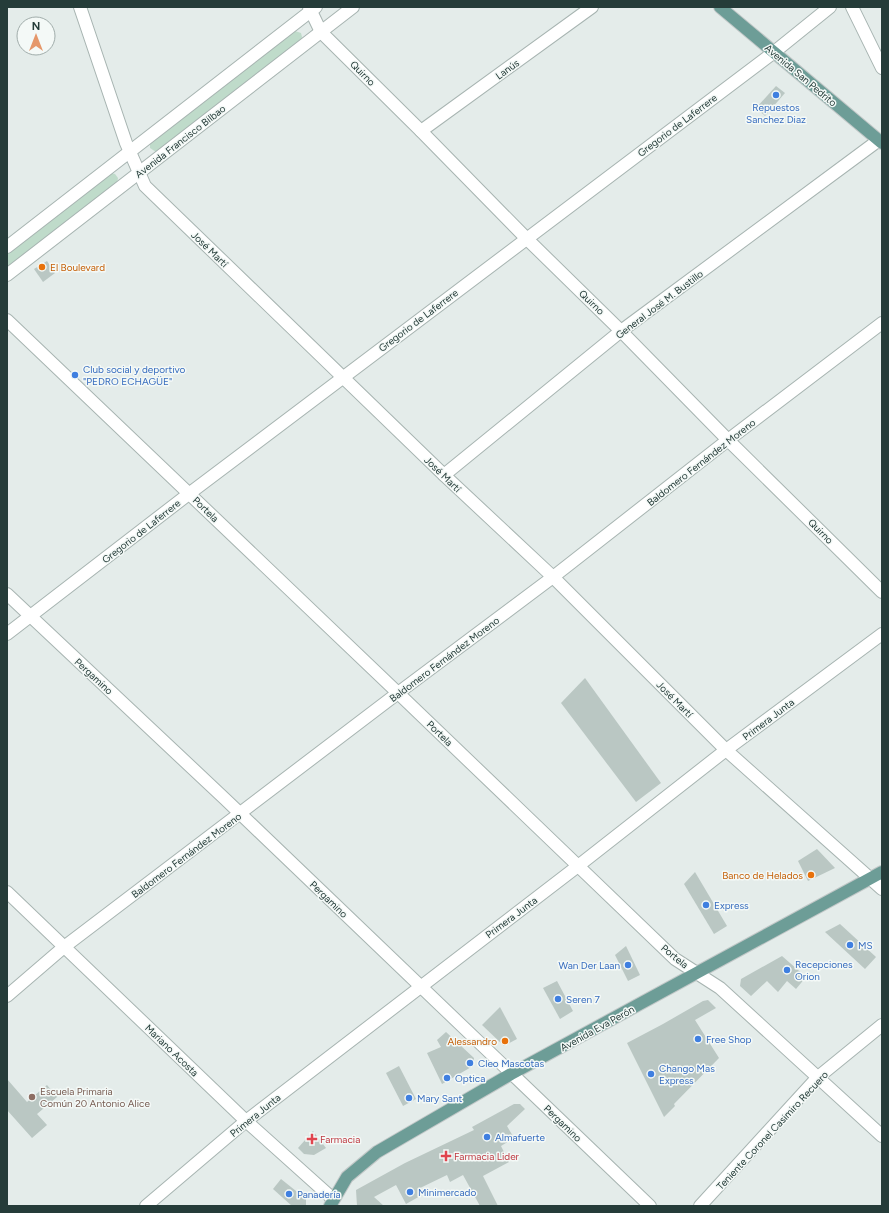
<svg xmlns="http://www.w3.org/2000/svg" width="889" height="1213" font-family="Figtree,sans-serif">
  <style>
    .green { fill: #bfdbca }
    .building { fill: #bac7c3 }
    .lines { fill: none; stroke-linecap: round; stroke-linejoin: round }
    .minor-casing { stroke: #a7b4b1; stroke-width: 14 }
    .major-casing { stroke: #c2c8c8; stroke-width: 14 }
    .minor { stroke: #fff; stroke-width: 12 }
    .major { stroke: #6d9d97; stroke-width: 12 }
    .shop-dot { fill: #3f7fe0; stroke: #f4f9f7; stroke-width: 1.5 }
    .food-dot { fill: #e8710a; stroke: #f4f9f7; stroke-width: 1.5 }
    .education-dot { fill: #8d6e63; stroke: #f4f9f7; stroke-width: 1.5 }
    .health-dot { fill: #e0444e; stroke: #f4f9f7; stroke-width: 1.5 }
    .labels { text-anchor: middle; stroke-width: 3; stroke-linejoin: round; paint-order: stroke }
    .street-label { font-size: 10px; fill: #253c39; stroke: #f4f9f7 }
    .shop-label { font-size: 10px; fill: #366cbe; stroke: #f4f9f7; text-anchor: start }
    .food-label { font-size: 10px; fill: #c56008; stroke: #f4f9f7; text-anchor: end }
    .education-label { font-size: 10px; fill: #785e54; stroke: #f4f9f7; text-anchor: start }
    .health-label { font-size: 10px; fill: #be3a42; stroke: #f4f9f7; text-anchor: start }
  </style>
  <rect width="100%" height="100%" fill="#e4ecea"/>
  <!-- green -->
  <g class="green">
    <polygon points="295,31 301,33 302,37 301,41 156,152 150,148 150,143"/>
    <polygon points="111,173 115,174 118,178 117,183 7,268 7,253"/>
  </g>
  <!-- building -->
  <g class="building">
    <polygon points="776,86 785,93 765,116 756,108"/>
    <polygon points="47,261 55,273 43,282 34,269"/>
    <polygon points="585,678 661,783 636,802 561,703"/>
    <polygon points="817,849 835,868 808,881 798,861"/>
    <polygon points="695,872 727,926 714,934 684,884"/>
    <polygon points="840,924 876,957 865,969 825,932"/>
    <polygon points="626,946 640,975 628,981 615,955"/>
    <polygon points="782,956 806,977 796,989 787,981 778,992 767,981 751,996 740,986 741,979"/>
    <polygon points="557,981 573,1011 560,1019 543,988"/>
    <polygon points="708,1000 716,1008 695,1020 719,1058 674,1104 675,1106 664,1117 627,1043 663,1024 703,1001"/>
    <polygon points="500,1007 517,1039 504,1046 482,1025"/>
    <polygon points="446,1032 474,1058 473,1066 442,1084 427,1053 441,1047 437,1040"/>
    <polygon points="399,1066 416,1099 403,1106 386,1073"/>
    <polygon points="7,1079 27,1102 47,1085 57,1097 37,1114 47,1125 32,1138 7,1110"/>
    <polygon points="514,1104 520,1104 525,1109 507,1126 514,1138 501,1146 509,1162 483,1176 498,1206 480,1206 463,1175 450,1182 447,1175 418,1189 422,1195 406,1204 396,1185 374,1197 384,1206 357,1206 356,1190 405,1163 474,1130 472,1127"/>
    <polygon points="313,1131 326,1148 314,1155 304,1154 298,1148"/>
    <polygon points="281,1179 306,1199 306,1206 292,1206 273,1189"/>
  </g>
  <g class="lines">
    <!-- minor casing -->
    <g class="minor-casing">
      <g id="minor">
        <polyline points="80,7 126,143 145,186 444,475 553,577 726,750 882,889"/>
        <polyline points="309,7 321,32 421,131 526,238 621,331 728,440 882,592"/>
        <polyline points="852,7 882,68"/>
        <polyline points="421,131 592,7"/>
        <polyline points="7,247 316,7"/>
        <polyline points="7,275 353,7"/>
        <polyline points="7,320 398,693 675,959 720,988 882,1136"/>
        <polyline points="444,475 621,331 879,140"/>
        <polyline points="7,594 225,799 650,1206"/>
        <polyline points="7,634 190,493 773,53 830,7"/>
        <polyline points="7,892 246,1121 333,1199"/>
        <polyline points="7,996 64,947 398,693 553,577 728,440 882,323"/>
        <polyline points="146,1206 246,1121 578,866 726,750 882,634"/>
        <polyline points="700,1206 817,1078 882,1025"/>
      </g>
    </g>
    <!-- major casing -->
    <g class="major-casing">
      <g id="major">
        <polyline points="720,7 882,143"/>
        <polyline points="330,1206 347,1177 377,1152 511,1074 882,872"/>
      </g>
    </g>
    <!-- minor -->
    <use href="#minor" class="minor"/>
    <!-- major -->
    <use href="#major" class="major"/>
  </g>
  <!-- markers -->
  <g class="shop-dot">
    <circle cx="776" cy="95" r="4"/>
    <circle cx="75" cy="375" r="4"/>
    <circle cx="706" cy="905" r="4"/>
    <circle cx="850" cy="945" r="4"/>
    <circle cx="628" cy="965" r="4"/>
    <circle cx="787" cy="970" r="4"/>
    <circle cx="558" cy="999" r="4"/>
    <circle cx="698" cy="1039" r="4"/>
    <circle cx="470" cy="1063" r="4"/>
    <circle cx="651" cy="1074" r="4"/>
    <circle cx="447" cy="1078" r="4"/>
    <circle cx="409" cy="1098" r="4"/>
    <circle cx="487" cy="1137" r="4"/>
    <circle cx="410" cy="1192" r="4"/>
    <circle cx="289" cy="1194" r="4"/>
  </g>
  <g class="food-dot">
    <circle cx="42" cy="267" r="4"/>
    <circle cx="811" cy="875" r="4"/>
    <circle cx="505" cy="1041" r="4"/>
  </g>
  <circle class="education-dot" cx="32" cy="1097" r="4"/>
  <g class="health-dot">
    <path d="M310 1133h4v4h4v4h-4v4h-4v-4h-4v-4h4z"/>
    <path d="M444 1150h4v4h4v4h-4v4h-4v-4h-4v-4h4z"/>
  </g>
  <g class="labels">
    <!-- street labels -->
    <g class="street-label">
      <text transform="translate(507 69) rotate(-36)" y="4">Lanús</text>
      <text transform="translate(363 73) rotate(45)" y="4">Quirno</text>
      <text transform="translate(801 75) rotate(40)" y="4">Avenida San Pedrito</text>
      <text transform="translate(677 125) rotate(-37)" y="4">Gregorio de Laferrere</text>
      <text transform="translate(180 141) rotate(-38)" y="4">Avenida Francisco Bilbao</text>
      <text transform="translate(210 249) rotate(44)" y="4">José Martí</text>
      <text transform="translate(592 302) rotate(44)" y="4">Quirno</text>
      <text transform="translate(659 304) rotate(-37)" y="4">General José M. Bustillo</text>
      <text transform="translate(418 320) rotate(-37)" y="4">Gregorio de Laferrere</text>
      <text transform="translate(701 462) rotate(-38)" y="4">Baldomero Fernández Moreno</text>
      <text transform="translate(443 474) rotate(44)" y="4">José Martí</text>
      <text transform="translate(206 509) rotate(44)" y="4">Portela</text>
      <text transform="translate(141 531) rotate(-38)" y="4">Gregorio de Laferrere</text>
      <text transform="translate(821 531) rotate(45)" y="4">Quirno</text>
      <text transform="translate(444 659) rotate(-37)" y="4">Baldomero Fernández Moreno</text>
      <text transform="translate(94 676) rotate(43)" y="4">Pergamino</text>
      <text transform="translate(675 699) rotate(45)" y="4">José Martí</text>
      <text transform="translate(768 719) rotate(-37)" y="4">Primera Junta</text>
      <text transform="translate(440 733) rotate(44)" y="4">Portela</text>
      <text transform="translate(186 855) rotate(-37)" y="4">Baldomero Fernández Moreno</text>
      <text transform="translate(329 899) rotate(44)" y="4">Pergamino</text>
      <text transform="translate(511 917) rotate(-37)" y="4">Primera Junta</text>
      <text transform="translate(675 956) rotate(39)" y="4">Portela</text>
      <text transform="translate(597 1028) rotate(-29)" y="4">Avenida Eva Perón</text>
      <text transform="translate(172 1050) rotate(44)" y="4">Mariano Acosta</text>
      <text transform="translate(255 1115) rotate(-39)" y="4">Primera Junta</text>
      <text transform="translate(563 1123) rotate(44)" y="4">Pergamino</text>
      <text transform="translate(772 1130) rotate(-47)" y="4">Teniente Coronel Casimiro Recuero</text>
    </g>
    <!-- shop labels -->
    <g class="shop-label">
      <text x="776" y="111" text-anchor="middle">Repuestos<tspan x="776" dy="12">Sanchez Diaz</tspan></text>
      <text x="83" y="373">Club social y deportivo<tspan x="83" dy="12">"PEDRO ECHAGÜE"</tspan></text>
      <text x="714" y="909">Express</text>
      <text x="858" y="949">MS</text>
      <text x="795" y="968">Recepciones<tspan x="795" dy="12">Orion</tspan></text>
      <text x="620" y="969" text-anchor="end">Wan Der Laan</text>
      <text x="566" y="1003">Seren 7</text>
      <text x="706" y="1043">Free Shop</text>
      <text x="478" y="1067">Cleo Mascotas</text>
      <text x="659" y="1072">Chango Mas<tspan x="659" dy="12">Express</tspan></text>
      <text x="455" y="1082">Optica</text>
      <text x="417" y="1102">Mary Sant</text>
      <text x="495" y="1141">Almafuerte</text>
      <text x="418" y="1196">Minimercado</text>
      <text x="297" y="1198">Panadería</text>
    </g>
    <!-- food labels -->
    <g class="food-label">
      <text x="50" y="271" text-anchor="start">El Boulevard</text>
      <text x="803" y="879">Banco de Helados</text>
      <text x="497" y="1045">Alessandro</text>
    </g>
    <!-- education labels -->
    <g class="education-label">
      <text x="40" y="1095">Escuela Primaria<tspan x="40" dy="12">Común 20 Antonio Alice</tspan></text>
    </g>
    <!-- health labels -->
    <g class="health-label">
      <text x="320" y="1143">Farmacia</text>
      <text x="454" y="1160">Farmacia Lider</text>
    </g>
  </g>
  <!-- border -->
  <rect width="889" height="1213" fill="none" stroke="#253c39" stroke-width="16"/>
  <!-- north arrow -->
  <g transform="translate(36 36)"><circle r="19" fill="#f4f9f7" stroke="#a1adab"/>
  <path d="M0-3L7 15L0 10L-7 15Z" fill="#e5976a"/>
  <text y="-6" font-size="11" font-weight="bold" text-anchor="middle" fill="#253c39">N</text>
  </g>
</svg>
